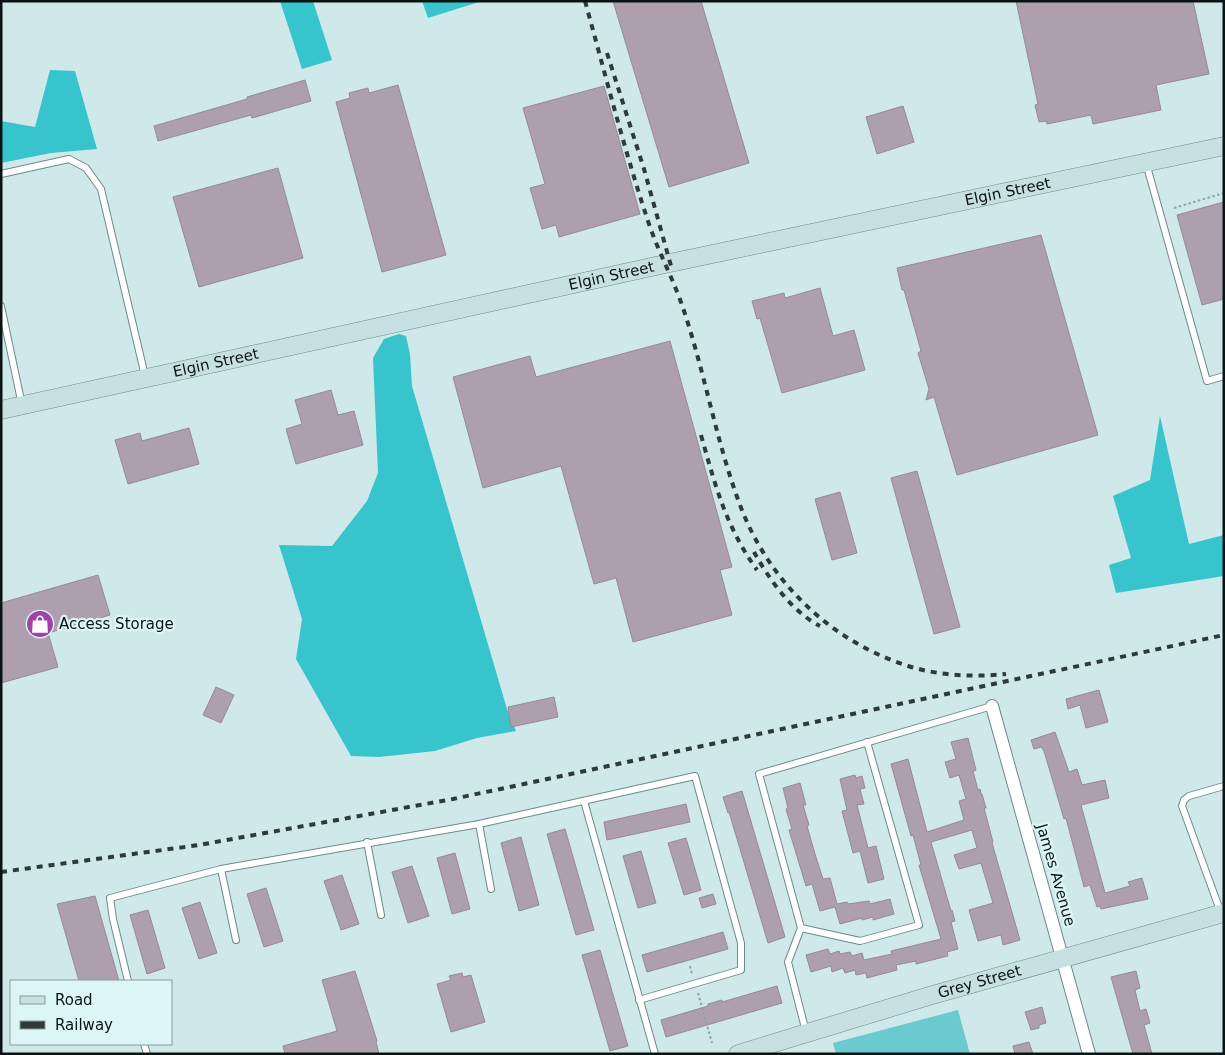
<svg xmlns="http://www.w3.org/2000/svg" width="1225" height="1055" font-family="'DejaVu Sans',sans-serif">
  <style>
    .green { fill: #6bcad0 }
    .forest { fill: #37c4cd }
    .building { fill: #ad9fae; stroke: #978997 }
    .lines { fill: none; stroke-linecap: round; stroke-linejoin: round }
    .lane-casing { stroke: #718889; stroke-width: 8 }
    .street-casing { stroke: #718889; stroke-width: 14 }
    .secondary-casing { stroke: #718889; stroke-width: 19 }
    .path { stroke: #8fa3a4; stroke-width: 2; stroke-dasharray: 2.5 2.5; stroke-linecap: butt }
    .lane { stroke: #fff; stroke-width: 6 }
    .street { stroke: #fff; stroke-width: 12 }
    .secondary { stroke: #c7e0e1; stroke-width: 18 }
    .rail { stroke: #2e3a3a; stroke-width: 4; stroke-dasharray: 6 6; stroke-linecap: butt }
    .labels { text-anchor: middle; stroke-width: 4.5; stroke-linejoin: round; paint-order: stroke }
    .street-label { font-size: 15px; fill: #0b1414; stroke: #dcf5f7 }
    .poi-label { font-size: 15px; fill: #0b1414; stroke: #dcf5f7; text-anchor: start }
  </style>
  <rect width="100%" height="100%" fill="#cfe8e9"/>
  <!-- green -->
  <polygon class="green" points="958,1010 970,1054 836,1054 833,1043"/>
  <!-- forest -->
  <g class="forest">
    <polygon points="280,1 313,1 332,60 302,69"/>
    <polygon points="422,1 482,1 428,18"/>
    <polygon points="50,70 75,71 97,149 51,153 1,163 1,121 35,127"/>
    <polygon points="399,334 406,336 410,354 412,386 507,709 516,731 477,738 435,751 379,757 351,756 296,659 302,619 279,545 332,546 367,501 378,473 373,358 384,339"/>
    <polygon points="1160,416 1189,544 1224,535 1224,576 1116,593 1109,565 1131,558 1113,496 1150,480"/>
  </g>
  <!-- building -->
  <g class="building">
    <polygon points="613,1 701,1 749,163 669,187"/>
    <polygon points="1016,1 1193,1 1209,74 1156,85 1161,110 1093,124 1091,115 1047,124 1046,121 1039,122 1035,105 1038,104"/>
    <polygon points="305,80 311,101 252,118 251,115 158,141 154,126 247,99 247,97"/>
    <polygon points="398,85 446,255 382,272 336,102 350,98 349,93 368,88 369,93"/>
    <polygon points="604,86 640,214 559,237 556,225 542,229 530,188 545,184 523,108"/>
    <polygon points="903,106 914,142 877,154 866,117"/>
    <polygon points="278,168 303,258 199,287 173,197"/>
    <polygon points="1224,202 1224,299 1202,305 1177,215"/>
    <polygon points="1041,235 1098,435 957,475 934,397 926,400 929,389 918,353 921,351 904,290 902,290 897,268"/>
    <polygon points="820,288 833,336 854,330 865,370 782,393 760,318 757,319 752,301 784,293 785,298"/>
    <polygon points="670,341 732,567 720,570 732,615 633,642 616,578 594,584 561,466 483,488 453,377 530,356 536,377"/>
    <polygon points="331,390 338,415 354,411 363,445 296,464 286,429 302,424 295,400"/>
    <polygon points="189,428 199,464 128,484 115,440 140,433 142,441"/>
    <polygon points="917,471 960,627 934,634 891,478"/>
    <polygon points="840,492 857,553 832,560 815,499"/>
    <polygon points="98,575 110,615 48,633 58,667 1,683 1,603"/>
    <polygon points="216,687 234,695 221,723 203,715"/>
    <polygon points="1099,690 1108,722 1086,728 1080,705 1068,709 1066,699"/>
    <polygon points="554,697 558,717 511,727 508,707"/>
    <polygon points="1055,732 1069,772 1077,769 1082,785 1105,780 1109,798 1081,805 1105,893 1130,886 1128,882 1142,878 1148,899 1101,909 1100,906 1097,907 1090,885 1084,887 1066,818 1064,819 1044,751 1041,747 1034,749 1031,740"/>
    <polygon points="968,738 976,770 973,771 978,790 980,789 981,794 982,794 986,808 984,808 993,842 992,843 1020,940 1003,945 1001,935 978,941 969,910 993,903 981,863 959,869 954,855 977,848 972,830 931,842 951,911 952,910 955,921 951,922 958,949 947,952 948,956 916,964 916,961 896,965 897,970 867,978 866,973 856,975 855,970 845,973 843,968 832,972 831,966 811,972 806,955 828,949 830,954 839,951 840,954 850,952 852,956 862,953 864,960 892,954 891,951 941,939 919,865 921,865 913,835 911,836 891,764 908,759 927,832 964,820 959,801 966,799 959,775 950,778 945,762 956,759 951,742"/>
    <polygon points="855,775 856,778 862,776 865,788 860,789 864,804 857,805 868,848 876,846 884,879 868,883 860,851 853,853 842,811 847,810 840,779"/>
    <polygon points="800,783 806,805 803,805 809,825 807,826 815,854 823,879 830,878 837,904 847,902 848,904 869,901 870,904 890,899 894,914 873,920 873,917 862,920 862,918 840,924 835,907 820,911 812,884 806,886 789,830 792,829 786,809 788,808 783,788"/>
    <polygon points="742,791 785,937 768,943 729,812 728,813 723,797"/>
    <polygon points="686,804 690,822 607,840 604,822"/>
    <polygon points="565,829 594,930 576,935 547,834"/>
    <polygon points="521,837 539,905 519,911 501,843"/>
    <polygon points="686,838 701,890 684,895 668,843"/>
    <polygon points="641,851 656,903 638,908 623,856"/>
    <polygon points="455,853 470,909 452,914 437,858"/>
    <polygon points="412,866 429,916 408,923 392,872"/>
    <polygon points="342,875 359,924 341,930 324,881"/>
    <polygon points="266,888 283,941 264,947 247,894"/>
    <polygon points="713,894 716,904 702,908 699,898"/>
    <polygon points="95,896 119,981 79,981 57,904"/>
    <polygon points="200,902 217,953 199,959 182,908"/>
    <polygon points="148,910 165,968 147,974 130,915"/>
    <polygon points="723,932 728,949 647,972 642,955"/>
    <polygon points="600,950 628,1046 610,1051 582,955"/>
    <polygon points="355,971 377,1041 376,1042 379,1054 285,1054 283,1046 337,1031 322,980"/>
    <polygon points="1136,971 1140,988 1135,990 1140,1011 1146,1009 1150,1023 1144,1025 1152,1054 1133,1054 1111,977"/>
    <polygon points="462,973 463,977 471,975 485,1022 451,1032 437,984 451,980 449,976"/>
    <polygon points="777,986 782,1003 666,1037 661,1020 708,1006 708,1004 722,1000 722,1002"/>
    <polygon points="1042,1007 1046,1023 1039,1025 1039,1028 1031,1030 1025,1012"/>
    <polygon points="1029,1042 1033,1054 1015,1054 1013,1046"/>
  </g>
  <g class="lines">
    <!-- lane casing -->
    <g class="lane-casing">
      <g id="lane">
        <polyline points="1146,163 1207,381 1224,376"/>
        <polyline points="1,174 69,159 86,168 101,189 145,376"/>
        <polyline points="1,306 22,405"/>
        <polyline points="584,801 655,1054"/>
        <polyline points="479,824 491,889"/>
        <polyline points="367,842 381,915"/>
        <polyline points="221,869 236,940"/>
        <polyline points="1221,913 1182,806 1184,800 1189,796 1224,786"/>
        <polyline points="801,928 860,941 919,925 867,742"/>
        <polyline points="128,981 113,919 110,898 221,869 479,824 695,776 741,943 741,970 639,1000"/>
        <polyline points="806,1032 788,962 801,928 759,774 992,706"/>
        <polyline points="144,1044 147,1054"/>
      </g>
    </g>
    <!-- street casing -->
    <g class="street-casing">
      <polyline id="street" points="992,706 1089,1054"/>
    </g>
    <!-- secondary casing -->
    <g class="secondary-casing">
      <g id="secondary">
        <path id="s1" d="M1 410 665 264 1224 146"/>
        <path id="s2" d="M738 1054 929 996 1224 913"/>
      </g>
    </g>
    <!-- path -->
    <g class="path">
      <polyline points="1174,208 1224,193"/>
      <polyline points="690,966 692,974"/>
      <polyline points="698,993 712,1043"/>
    </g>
    <!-- lane -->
    <use href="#lane" class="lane"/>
    <!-- street -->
    <use href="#street" class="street"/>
    <!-- secondary -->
    <use href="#secondary" class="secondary"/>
    <!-- rail -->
    <g class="rail">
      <path d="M585 1C606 77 625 153 650 227 660 255 674 281 683 308 705 373 716 441 740 505 769 583 834 645 915 668 944 676 976 677 1006 674"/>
      <polyline points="607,53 644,169 671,266"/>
      <path d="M701 435C715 485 726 527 757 570"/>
      <path d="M754 552C769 579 792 612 820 626"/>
      <polyline points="1,872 199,845 453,799 1224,635"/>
    </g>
  </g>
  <!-- icons -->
  <defs>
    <g id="shop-disc" transform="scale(1.4375)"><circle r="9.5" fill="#a041a9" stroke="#dcf5f7"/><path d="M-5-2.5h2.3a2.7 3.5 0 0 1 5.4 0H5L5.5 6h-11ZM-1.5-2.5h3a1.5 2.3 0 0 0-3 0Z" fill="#fff"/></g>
  </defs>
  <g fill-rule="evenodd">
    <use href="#shop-disc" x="40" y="624"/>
  </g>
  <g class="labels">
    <!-- street labels -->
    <g class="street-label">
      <text dy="5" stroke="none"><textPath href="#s1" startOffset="1030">Elgin Street</textPath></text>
      <text dy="5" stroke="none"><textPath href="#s1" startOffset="625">Elgin Street</textPath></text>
      <text dy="5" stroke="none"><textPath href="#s1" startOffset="220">Elgin Street</textPath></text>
      <text transform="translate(1056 875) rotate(74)" y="5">James Avenue</text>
      <text dy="5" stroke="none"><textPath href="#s2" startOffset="252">Grey Street</textPath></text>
    </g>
    <!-- poi labels -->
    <g class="poi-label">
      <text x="59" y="629">Access Storage</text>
    </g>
  </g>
  <!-- border -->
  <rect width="1225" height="1055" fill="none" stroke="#0b1414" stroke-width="5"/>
  <!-- legend -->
  <rect x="10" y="980" width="162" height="65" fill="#dcf5f7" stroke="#889b9c"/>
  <rect x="20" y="996" width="25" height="8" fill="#c7e0e1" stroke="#889b9c"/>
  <text x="55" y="1005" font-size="15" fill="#0b1414">Road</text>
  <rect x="20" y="1021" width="25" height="8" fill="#2e3a3a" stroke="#889b9c"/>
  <text x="55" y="1030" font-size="15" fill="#0b1414">Railway</text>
</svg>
